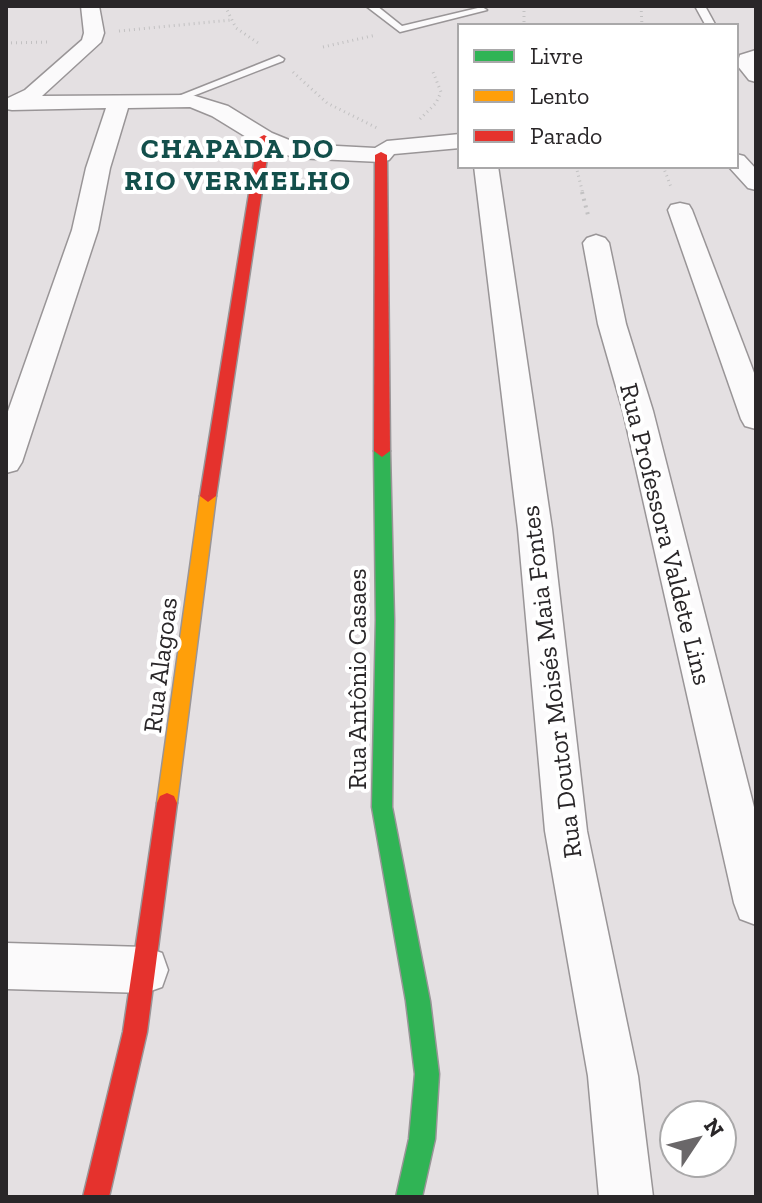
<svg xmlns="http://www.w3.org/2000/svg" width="762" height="1203" font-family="'Zilla Slab',serif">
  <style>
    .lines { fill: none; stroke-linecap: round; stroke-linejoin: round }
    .lane-casing { stroke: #999597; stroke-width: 3 }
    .street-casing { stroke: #999597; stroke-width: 3 }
    .fast-casing { stroke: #999597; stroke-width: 3 }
    .slow-casing { stroke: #999597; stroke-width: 3 }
    .jam-casing { stroke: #999597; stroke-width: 3 }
    .path-far1 { stroke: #c2c1c2; stroke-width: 3; stroke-dasharray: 1 4; stroke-linecap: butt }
    .path { stroke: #c2c1c2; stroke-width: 4; stroke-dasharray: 2 5; stroke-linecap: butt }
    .lane { fill: #fbfafb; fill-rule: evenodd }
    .street { fill: #fbfafb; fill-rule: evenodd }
    .fast { fill: #30b455; fill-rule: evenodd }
    .slow { fill: #ff9f0a; fill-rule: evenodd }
    .jam { fill: #e5322d; fill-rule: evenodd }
    .labels { text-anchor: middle; stroke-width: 8; stroke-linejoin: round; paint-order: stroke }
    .street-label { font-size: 26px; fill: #292628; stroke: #fff }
    .far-district-label { font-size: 28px; font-weight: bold; letter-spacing: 2px; fill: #134f4b; stroke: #fff }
  </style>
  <rect width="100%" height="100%" fill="#e4e0e2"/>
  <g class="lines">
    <!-- lane casing -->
    <g class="lane-casing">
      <g id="lane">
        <polygon points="366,6 377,6 402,26 482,7 487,10 400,32"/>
        <polygon points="695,6 705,6 716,26 706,26"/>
        <polygon points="279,56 284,59 283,61 180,101 171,99"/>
      </g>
    </g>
    <!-- street casing -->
    <g class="street-casing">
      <g id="street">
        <polygon points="81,6 99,6 104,33 101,42 42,96 192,95 228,106 272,133 299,144 375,148 387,141 460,134 460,148 394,154 389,160 381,162 295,158 256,143 212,116 190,107 128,108 110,168 98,230 22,462 17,470 6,473 6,417 72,230 86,168 106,108 12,110 6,109 6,99 25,90 82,40 84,33"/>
        <polygon points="756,50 756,82 749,80 737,65 740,55"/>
        <polygon points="736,154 744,156 756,169 756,190 748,188 728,166 736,166"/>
        <polygon points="474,166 498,166 552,529 587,831 638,1076 653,1197 599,1197 588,1076 545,831 518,529"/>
        <polygon points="680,203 689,205 692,210 756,378 756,429 745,426 741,419 668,210 671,205"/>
        <polygon points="596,235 605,238 609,243 626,324 653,411 756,815 756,925 740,919 734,903 623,411 598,324 583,243 587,238"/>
        <polygon points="6,943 145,947 162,953 168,970 162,987 145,993 6,989"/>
      </g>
    </g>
    <!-- fast casing -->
    <g class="fast-casing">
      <polygon id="fast" points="382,445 390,451 394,620 392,807 430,1001 439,1074 435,1139 422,1197 396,1197 409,1139 415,1074 406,1001 372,807 376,620 374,451"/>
    </g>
    <!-- slow casing -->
    <g class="slow-casing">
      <polygon id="slow" points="208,490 216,496 177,803 174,810 167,813 160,810 157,803 200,496"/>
    </g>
    <!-- jam casing -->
    <g class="jam-casing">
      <g id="jam">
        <polygon points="264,135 270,138 216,496 208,502 200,496 258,138"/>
        <polygon points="381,152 387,155 390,451 382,457 374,451 375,155"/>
        <polygon points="167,793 174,796 177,803 147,1032 109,1197 83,1197 123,1032 157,803 160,796"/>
      </g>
    </g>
    <!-- path-far1 -->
    <g class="path-far1">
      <polyline points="225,6 236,28 261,45"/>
      <polyline points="524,6 524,26"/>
      <polyline points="641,6 642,26"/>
      <polyline points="119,31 231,20"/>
      <polyline points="6,43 50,42"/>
      <polyline points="323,47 376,35"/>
      <polyline points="293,72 327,103 377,128"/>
      <polyline points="420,119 436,103 441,92 433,72"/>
      <polyline points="576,166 583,194"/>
      <polyline points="663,166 671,187"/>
    </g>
    <!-- path -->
    <polyline class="path" points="582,192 589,219"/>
    <!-- lane -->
    <use href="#lane" class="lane"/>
    <!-- street -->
    <use href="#street" class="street"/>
    <!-- fast -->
    <use href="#fast" class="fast"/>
    <!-- slow -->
    <use href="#slow" class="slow"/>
    <!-- jam -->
    <use href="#jam" class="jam"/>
  </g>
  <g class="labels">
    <!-- street labels -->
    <g class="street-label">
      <text transform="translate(666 534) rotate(76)" y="9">Rua Professora Valdete Lins</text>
      <text transform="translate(160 665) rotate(-83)" y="9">Rua Alagoas</text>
      <text transform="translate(357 679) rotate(-90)" y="9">Rua Antônio Casaes</text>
      <text transform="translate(551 682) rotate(-97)" y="9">Rua Doutor Moisés Maia Fontes</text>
    </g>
    <!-- far-district labels -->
    <g class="far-district-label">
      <text x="238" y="158">CHAPADA DO<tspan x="238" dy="32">RIO VERMELHO</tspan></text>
    </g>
  </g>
  <!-- border -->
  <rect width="762" height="1203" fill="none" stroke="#292628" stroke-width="16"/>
  <!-- legend -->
  <rect x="458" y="24" width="280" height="144" fill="#ffffff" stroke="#a9a8a9" stroke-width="2"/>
  <rect x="474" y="50" width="40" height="12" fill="#30b455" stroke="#a9a8a9" stroke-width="2"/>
  <text x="530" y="64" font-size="24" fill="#292628">Livre</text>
  <rect x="474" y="90" width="40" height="12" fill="#ff9f0a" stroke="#a9a8a9" stroke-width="2"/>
  <text x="530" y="104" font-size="24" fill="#292628">Lento</text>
  <rect x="474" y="130" width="40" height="12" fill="#e5322d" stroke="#a9a8a9" stroke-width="2"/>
  <text x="530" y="144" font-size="24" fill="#292628">Parado</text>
  <!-- north arrow -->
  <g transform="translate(698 1139) rotate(55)"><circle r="38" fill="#ffffff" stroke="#a9a8a9" stroke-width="2"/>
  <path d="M0-6L14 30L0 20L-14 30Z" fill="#6a6769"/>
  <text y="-12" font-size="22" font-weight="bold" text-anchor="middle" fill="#292628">N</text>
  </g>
</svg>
